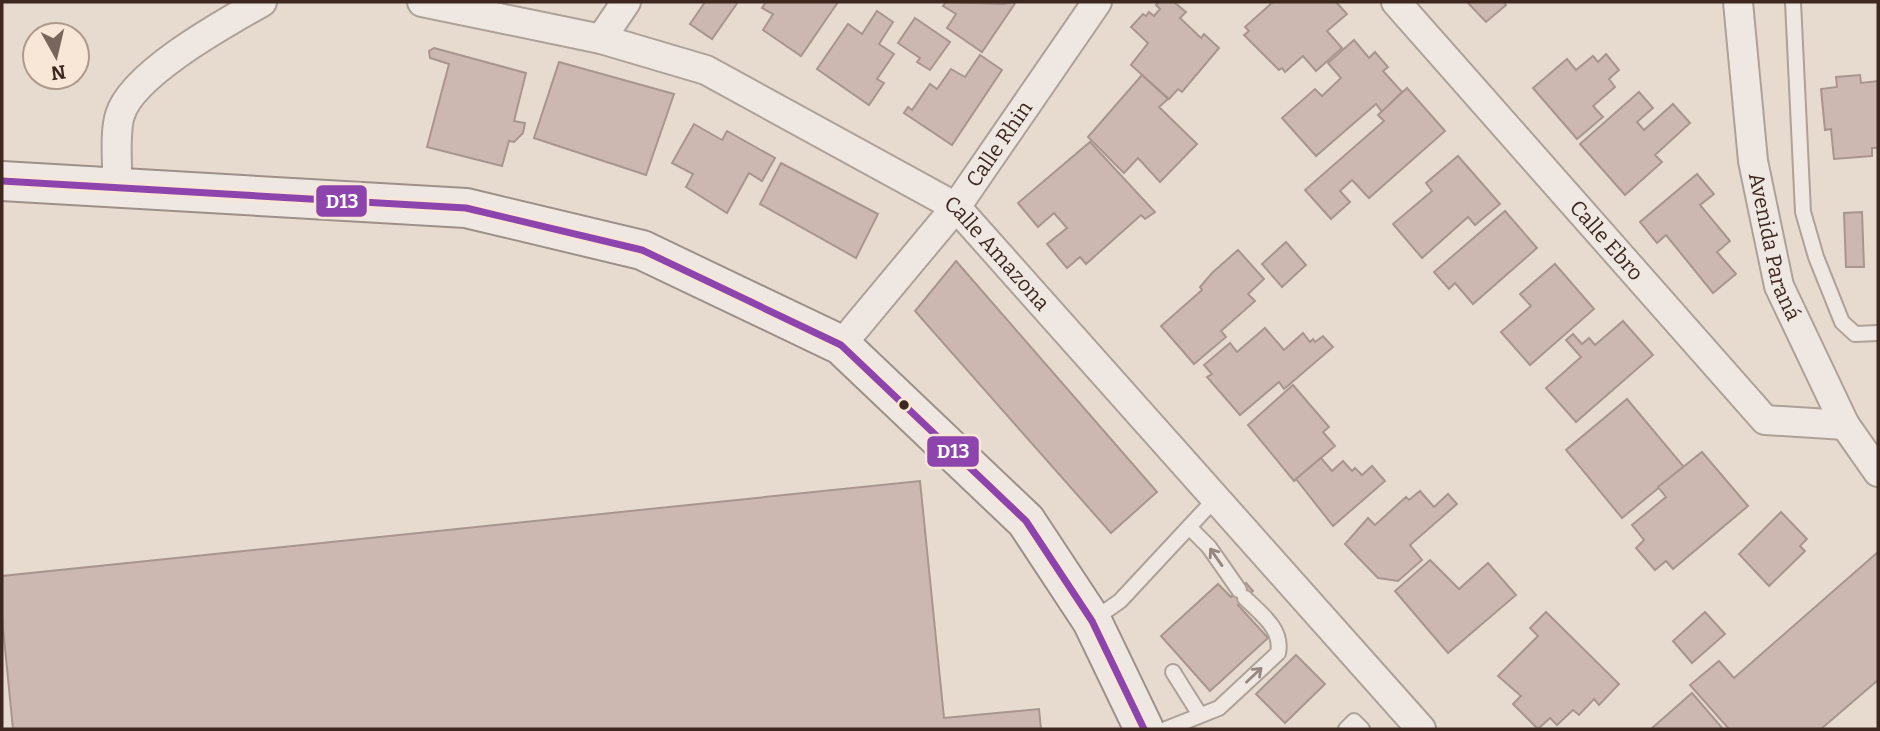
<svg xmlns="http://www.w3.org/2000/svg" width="1880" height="731" font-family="Bitter,serif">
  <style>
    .building { fill: #ccb8b0; stroke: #a8968e; stroke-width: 2 }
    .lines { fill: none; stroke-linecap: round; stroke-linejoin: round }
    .lane-casing { stroke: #ada198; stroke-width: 18 }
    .street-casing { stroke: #ada198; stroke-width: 32 }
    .secondary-casing { stroke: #9c9088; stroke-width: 42 }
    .lane { stroke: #efe8e2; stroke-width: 14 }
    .street { stroke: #efe8e2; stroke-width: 28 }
    .secondary { stroke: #efe8e2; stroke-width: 38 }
    .bus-1-casing { stroke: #f8e6d6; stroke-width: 12 }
    .bus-1 { stroke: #8e44ad; stroke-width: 7 }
    .oneway { stroke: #968880 }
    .bus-dot { fill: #3d271f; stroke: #f8e6d6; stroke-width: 2.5 }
    .labels { text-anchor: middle; stroke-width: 7; stroke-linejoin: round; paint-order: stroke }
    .street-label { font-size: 21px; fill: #3d271f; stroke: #f8e6d6 }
    .line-badge { stroke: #f8e6d6; stroke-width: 2.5 }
    .badge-label { font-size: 19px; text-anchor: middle; font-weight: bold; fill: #fff }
  </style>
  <rect width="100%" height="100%" fill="#e7dbd0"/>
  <!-- building -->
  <g class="building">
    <polygon points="705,2 738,2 712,39 690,24"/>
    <polygon points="766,2 838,2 801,56 763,30 773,14 762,8"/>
    <polygon points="946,2 1003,4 1016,2 982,52 947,28 956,14 943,6"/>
    <polygon points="1159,2 1174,2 1186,12 1180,18 1201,38 1204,34 1219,48 1182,92 1178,89 1169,99 1131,65 1148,43 1131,27 1143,14 1146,16 1149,12 1154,16 1160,9 1156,5"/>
    <polygon points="1273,2 1336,2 1347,14 1327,31 1342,48 1316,71 1303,56 1285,72 1282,68 1279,70 1244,35 1249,31 1245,27"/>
    <polygon points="1467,2 1504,2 1506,5 1486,22"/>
    <polygon points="877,11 893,22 879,44 894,54 877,79 884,83 869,105 817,69 848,24 862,34"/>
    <polygon points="915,18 950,42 930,70 917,62 920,58 898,43"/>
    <polygon points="1354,40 1369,58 1375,52 1388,67 1383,71 1402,92 1382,112 1376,104 1316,156 1282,118 1315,89 1322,96 1341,78 1328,63"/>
    <polygon points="434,48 526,73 514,121 525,123 523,133 514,142 509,141 502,166 427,147 449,64 430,58 429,51"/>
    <polygon points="1606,54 1619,70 1609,79 1615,87 1593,106 1603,117 1577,139 1533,88 1567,59 1576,70 1593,56 1598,62"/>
    <polygon points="980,55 1002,70 952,145 904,113 908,107 912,110 930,84 937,89 951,69 965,77"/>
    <polygon points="559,62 674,94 646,175 534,138"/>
    <polygon points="1142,75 1168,99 1159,107 1197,144 1160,182 1138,158 1124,173 1088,137"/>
    <polygon points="1860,75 1861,83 1878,81 1878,148 1872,148 1872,156 1834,159 1831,129 1825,130 1821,89 1837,87 1836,77"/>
    <polygon points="1407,88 1445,131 1369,198 1352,180 1340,191 1350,202 1331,219 1305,190 1384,121 1378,115"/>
    <polygon points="1639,92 1653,108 1637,122 1644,130 1673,104 1690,123 1655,155 1662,162 1625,195 1580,144"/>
    <polygon points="694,124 722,140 727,131 775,158 762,181 749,173 727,213 686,187 693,174 672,163"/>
    <polygon points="1090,142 1155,212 1145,219 1141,215 1086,264 1080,257 1067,268 1047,244 1067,228 1054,213 1038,227 1018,203"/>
    <polygon points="1458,156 1500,204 1475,225 1468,217 1422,258 1393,224 1432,191 1426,183"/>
    <polygon points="781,163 878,214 856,258 760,204"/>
    <polygon points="1697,174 1714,194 1700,205 1730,241 1717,252 1736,274 1713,293 1666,235 1657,243 1640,222"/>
    <polygon points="1505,211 1537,248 1473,304 1455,283 1449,289 1434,272"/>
    <polygon points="1862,212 1864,267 1846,267 1844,213"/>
    <polygon points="1286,242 1306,265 1282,287 1262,264"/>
    <polygon points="1238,250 1264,279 1248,294 1255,301 1221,331 1226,337 1194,364 1161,326 1202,290 1200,287 1212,273"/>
    <polygon points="956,261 1157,492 1111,533 915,311"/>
    <polygon points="1555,264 1594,309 1530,365 1501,332 1531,306 1520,294"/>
    <polygon points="1623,321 1653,355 1576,422 1546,388 1581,357 1566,340 1573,334 1582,344 1589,338 1595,345"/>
    <polygon points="1265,328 1284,350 1303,333 1310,342 1313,339 1315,342 1323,336 1333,347 1284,389 1279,382 1240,415 1207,377 1212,374 1204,365 1230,343 1237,352"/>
    <polygon points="1293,385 1329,427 1323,432 1335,446 1294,481 1248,425"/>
    <polygon points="1627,399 1684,467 1622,518 1566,450"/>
    <polygon points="1702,452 1748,506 1673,569 1666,561 1655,570 1636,548 1644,540 1632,525 1666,497 1658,487"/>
    <polygon points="1321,458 1332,471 1343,461 1352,471 1355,468 1362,475 1372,466 1385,481 1333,526 1296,479"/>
    <polygon points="920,481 944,718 1039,709 1041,729 13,729 2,618 2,576"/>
    <polygon points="1420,491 1434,507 1448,494 1457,504 1410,545 1422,560 1398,581 1378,578 1345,544 1368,518 1375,525 1406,497 1409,500"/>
    <polygon points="1781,512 1807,539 1800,546 1805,551 1769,586 1739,554"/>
    <polygon points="1878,552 1878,680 1821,729 1729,729 1690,685 1719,661 1734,678"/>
    <polygon points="1430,560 1459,589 1488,563 1516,595 1448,653 1395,591"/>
    <polygon points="1246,583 1253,591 1238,605 1268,638 1210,691 1161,636 1218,584 1231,597"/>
    <polygon points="1546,612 1619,684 1599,705 1594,699 1579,715 1573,710 1557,725 1550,718 1538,729 1513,704 1521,696 1498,676 1538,636 1530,628"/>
    <polygon points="1705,612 1725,634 1692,663 1673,641"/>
    <polygon points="1296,655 1325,684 1285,723 1256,694"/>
    <polygon points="1692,693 1723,729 1651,729"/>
  </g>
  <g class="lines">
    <!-- lane casing -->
    <g class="lane-casing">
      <g id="lane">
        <polyline points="1793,2 1803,212 1816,257 1842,322 1855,334 1878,333"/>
        <polyline points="1189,527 1209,547 1239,590"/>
        <polyline points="1093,620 1120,601 1216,498"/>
        <polyline points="1173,672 1200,715"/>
        <path d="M1166 729 1219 708 1278 653C1283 629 1261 614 1245 598"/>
        <polyline points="1346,729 1354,721 1362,729"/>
      </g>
    </g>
    <!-- street casing -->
    <g class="street-casing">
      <g id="street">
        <path id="s1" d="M422 2 601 39 706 70 956 207 1421 729"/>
        <path id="s2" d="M1396 2 1765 420 1845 425"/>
        <path id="s3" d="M1738 2 1753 161 1779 286 1845 425 1878 472"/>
        <polyline points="601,39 626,2"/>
        <path d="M117 186C118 166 114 133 120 115 132 74 225 23 262 2"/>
        <path id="s4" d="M841 345 956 207 1097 2"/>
      </g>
    </g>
    <!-- secondary casing -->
    <g class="secondary-casing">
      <polyline id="secondary" points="2,181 466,208 642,250 841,345 1026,521 1092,621 1144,729"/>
    </g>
    <!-- lane -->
    <use href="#lane" class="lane"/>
    <!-- street -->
    <use href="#street" class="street"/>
    <!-- secondary -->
    <use href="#secondary" class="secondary"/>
    <!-- bus-1 casing -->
    <g class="bus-1-casing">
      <polyline id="bus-1" points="2,181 466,208 642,250 841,345 1026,521 1092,621 1144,729"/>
    </g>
    <!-- bus-1 -->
    <use href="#bus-1" class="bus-1"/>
  </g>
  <!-- one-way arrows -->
  <defs><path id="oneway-shaft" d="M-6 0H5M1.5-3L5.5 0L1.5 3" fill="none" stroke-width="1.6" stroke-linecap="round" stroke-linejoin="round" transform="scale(1.75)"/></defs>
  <g class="oneway">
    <use href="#oneway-shaft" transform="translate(1216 557) rotate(-125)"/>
    <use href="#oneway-shaft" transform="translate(1254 675) rotate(-43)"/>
  </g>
  <!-- markers -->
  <circle class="bus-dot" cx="904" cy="405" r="6"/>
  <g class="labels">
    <!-- street labels -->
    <g class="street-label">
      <text dy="7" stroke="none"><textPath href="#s4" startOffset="256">Calle Rhin</textPath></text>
      <text dy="7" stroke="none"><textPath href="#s2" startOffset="318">Calle Ebro</textPath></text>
      <text dy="7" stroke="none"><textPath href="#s3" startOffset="248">Avenida Paraná</textPath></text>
      <text dy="7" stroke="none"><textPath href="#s1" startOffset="639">Calle Amazona</textPath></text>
    </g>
  </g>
  <g class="line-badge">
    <rect x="315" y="184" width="53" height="34" rx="7" fill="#8e44ad"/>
    <rect x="926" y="435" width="54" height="33" rx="7" fill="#8e44ad"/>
  </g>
  <g class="badge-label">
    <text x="342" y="208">D13</text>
    <text x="953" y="458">D13</text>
  </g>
  <!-- border -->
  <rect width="1880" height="731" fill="none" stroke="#3d271f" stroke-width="7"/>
  <!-- north arrow -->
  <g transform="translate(56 56) rotate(172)"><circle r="33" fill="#f8e6d6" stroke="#ad9a8d" stroke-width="2"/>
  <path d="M0-5L12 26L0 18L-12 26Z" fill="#78665d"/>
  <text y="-10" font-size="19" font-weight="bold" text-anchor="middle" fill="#3d271f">N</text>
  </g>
</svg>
